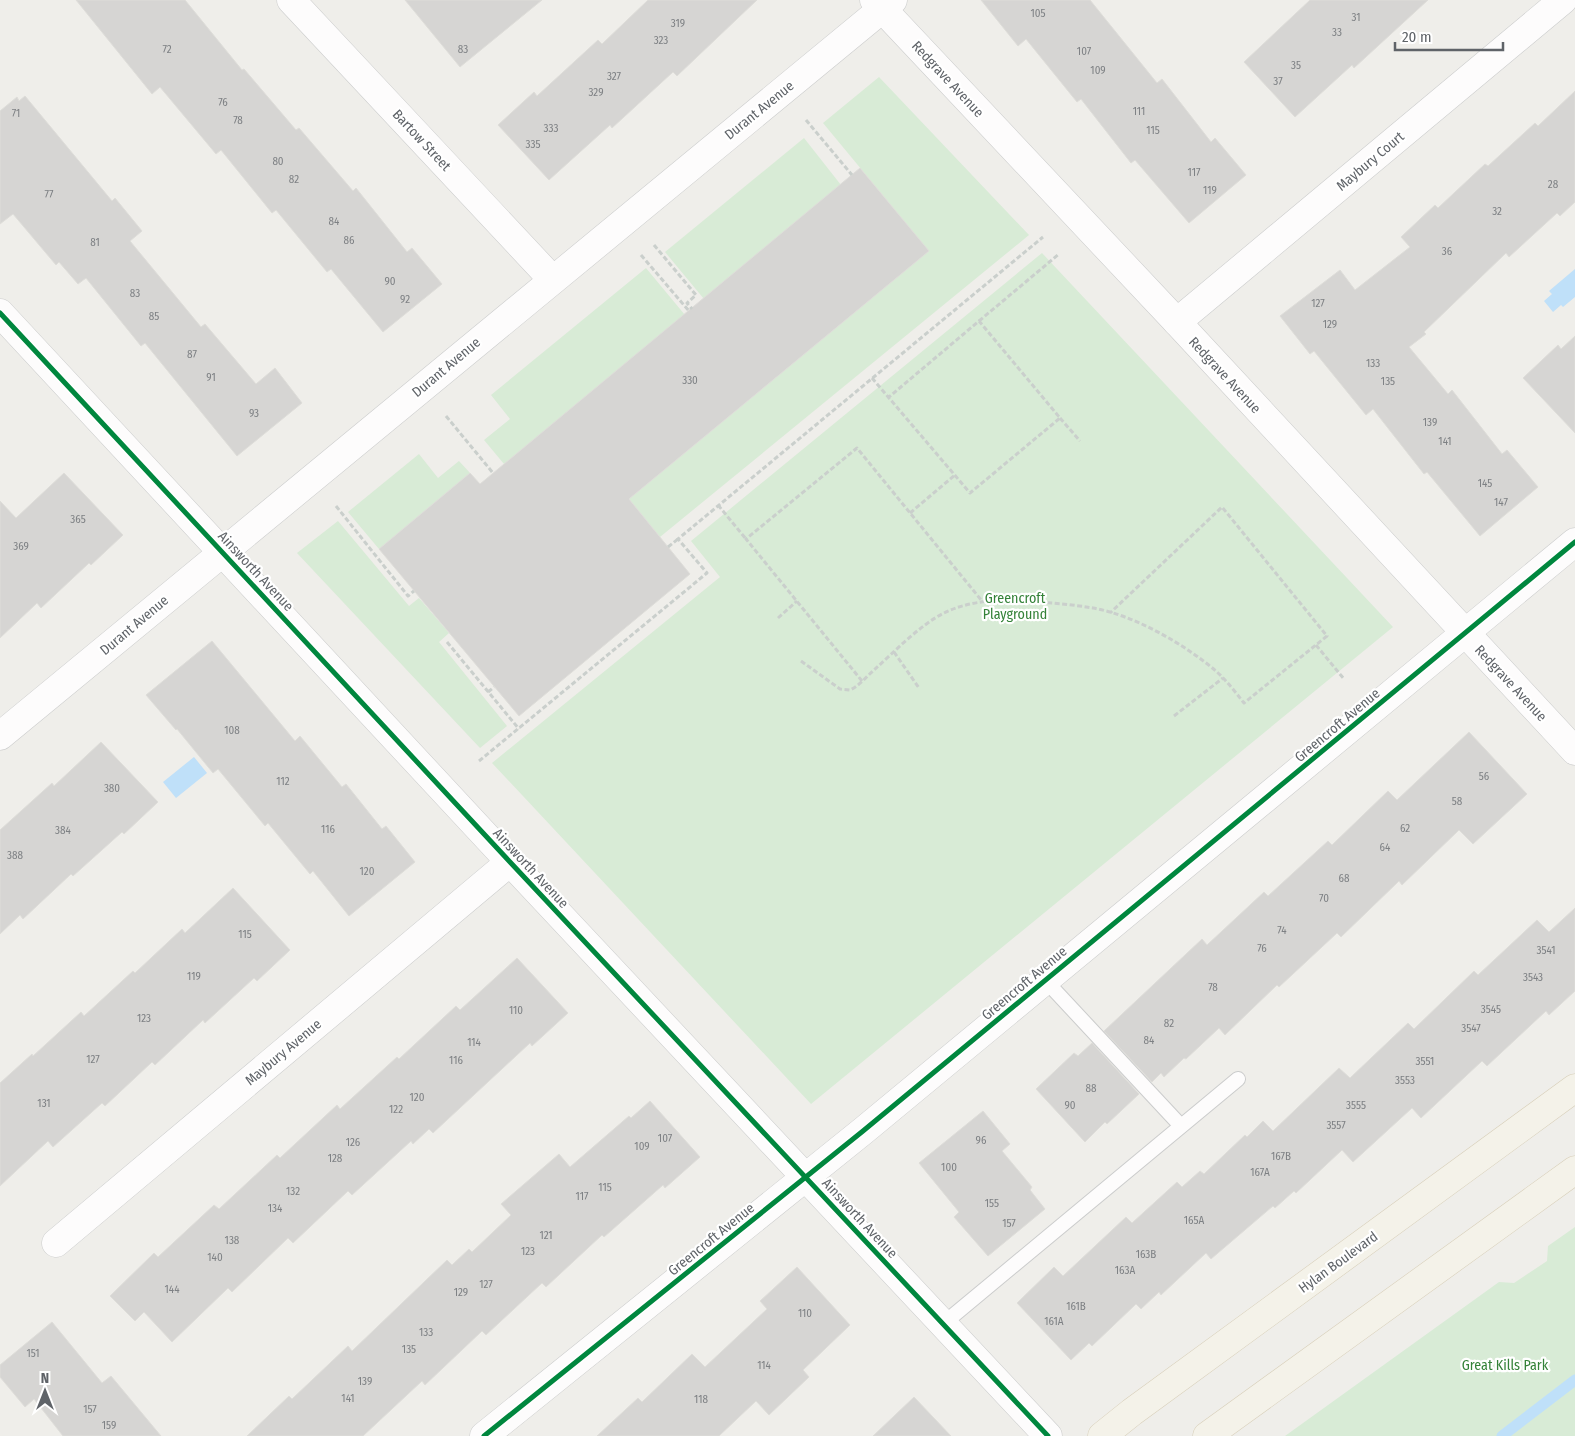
<svg xmlns="http://www.w3.org/2000/svg" width="1575" height="1436" font-family="'Fira Sans Condensed',sans-serif">
  <style>
    .green { fill: #d8ebd6 }
    .water { fill: #bfe0f9 }
    .lines { fill: none; stroke-linecap: round; stroke-linejoin: round }
    .stream { stroke: #bfe0f9; stroke-width: 11 }
    .building { fill: #d6d5d3; stroke: #deddd9 }
    .service-casing { stroke: #cbcccc; stroke-width: 16 }
    .minor-casing { stroke: #cbcccc; stroke-width: 29 }
    .primary-casing { stroke: #d7ceb8; stroke-width: 29 }
    .path { stroke: #cacfcc; stroke-width: 3; stroke-dasharray: 5 2.5; stroke-linecap: butt }
    .service { stroke: #fdfcfc; stroke-width: 14 }
    .minor { stroke: #fdfcfc; stroke-width: 28 }
    .primary { stroke: #f4f2e9; stroke-width: 28 }
    .cycleway-casing { stroke: #fff; stroke-width: 8 }
    .cycleway { stroke: #00873e; stroke-width: 5 }
    .labels { text-anchor: middle; stroke-width: 4.5; stroke-linejoin: round; paint-order: stroke }
    .number-label { font-size: 11px; fill: #7e8184 }
    .street-label { font-size: 14px; fill: #5f6368; stroke: #fff }
    .park-label { font-size: 14px; fill: #348238; stroke: #fff }
  </style>
  <rect width="100%" height="100%" fill="#efeeea"/>
  <!-- green -->
  <g class="green">
    <polygon points="879,77 1029,235 660,537 629,499 929,251 823,123"/>
    <polygon points="804,138 841,185 704,299 665,252"/>
    <polygon points="1042,253 1393,627 811,1104 492,763 720,577 691,541"/>
    <polygon points="646,268 685,315 504,464 484,440 510,419 491,395"/>
    <polygon points="419,454 438,478 459,461 470,473 379,549 348,512"/>
    <polygon points="338,521 409,606 419,598 449,633 439,642 507,726 480,748 297,553"/>
    <polygon points="1575,1227 1575,1436 1285,1436 1499,1282 1514,1283 1547,1261 1548,1246"/>
  </g>
  <!-- water -->
  <g class="water">
    <polygon points="1575,269 1575,297 1563,307 1561,305 1553,312 1544,301 1552,294 1549,291"/>
    <polygon points="194,757 207,773 176,798 163,782"/>
  </g>
  <g class="lines">
    <!-- stream -->
    <polyline class="stream" points="1502,1436 1575,1380"/>
  </g>
  <!-- building -->
  <g class="building">
    <polygon points="76,0 185,0 242,70 244,69 296,130 299,128 353,191 356,188 407,252 412,248 442,284 383,332 331,269 327,272 276,210 272,213 221,150 216,154 160,87 152,94"/>
    <polygon points="405,0 542,0 460,67"/>
    <polygon points="648,0 757,0 677,76 673,72 612,128 610,125 549,180 498,125 534,92 537,96 598,40 602,44"/>
    <polygon points="981,0 1090,0 1157,83 1162,79 1211,142 1215,138 1246,175 1189,223 1135,160 1131,163 1081,99 1077,102 1026,39 1018,46"/>
    <polygon points="1310,0 1428,0 1354,68 1352,65 1295,117 1244,62"/>
    <polygon points="1575,91 1575,202 1560,216 1557,213 1509,257 1506,253 1424,332 1426,334 1409,347 1448,394 1452,390 1502,454 1507,450 1538,487 1480,536 1427,472 1424,474 1373,409 1366,415 1314,351 1310,354 1280,316 1340,270 1355,290 1410,247 1401,237 1435,205 1438,208 1485,164 1488,166 1535,123 1538,126"/>
    <polygon points="25,96 112,201 115,198 142,231 130,241 201,327 205,324 256,384 275,368 302,403 237,456 145,343 141,346 86,278 78,284 59,262 56,265 13,214 0,224 0,111 17,97 19,101"/>
    <polygon points="860,168 929,251 629,499 690,574 519,716 379,549 470,473 480,484"/>
    <polygon points="1575,336 1575,433 1523,378 1558,345 1561,349"/>
    <polygon points="64,473 123,535 91,565 89,563 41,608 37,603 0,638 0,501 16,518"/>
    <polygon points="212,641 295,741 300,736 342,787 346,784 382,829 386,826 415,862 349,916 313,871 310,874 268,823 265,826 218,769 213,773 177,729 176,730 146,695"/>
    <polygon points="1469,732 1527,794 1473,844 1459,830 1402,885 1399,881 1341,937 1337,933 1279,987 1277,985 1225,1035 1219,1028 1186,1059 1184,1058 1164,1077 1161,1073 1152,1082 1104,1031 1202,939 1207,945 1264,892 1268,896 1328,841 1332,845 1388,791 1397,800"/>
    <polygon points="101,742 158,802 124,834 122,832 73,876 71,874 23,919 20,915 0,934 0,830 52,783 54,786"/>
    <polygon points="233,888 290,950 257,981 254,978 205,1023 203,1020 155,1065 152,1062 105,1106 102,1103 53,1147 48,1141 0,1186 0,1083 32,1054 33,1056 81,1012 84,1016 133,971 135,973 182,929 185,933"/>
    <polygon points="1575,908 1575,991 1549,1015 1546,1011 1487,1066 1482,1061 1421,1118 1412,1108 1353,1162 1342,1150 1296,1193 1294,1191 1275,1208 1273,1206 1211,1259 1206,1253 1161,1295 1159,1292 1141,1309 1136,1304 1092,1346 1089,1343 1071,1360 1017,1303 1054,1267 1063,1276 1126,1217 1132,1223 1177,1182 1182,1187 1200,1171 1204,1174 1245,1135 1247,1137 1263,1121 1273,1131 1339,1068 1350,1078 1408,1023 1414,1029 1474,971 1478,975 1537,920 1549,932"/>
    <polygon points="517,958 568,1013 532,1046 530,1043 433,1133 429,1129 413,1144 411,1141 352,1195 348,1191 293,1243 288,1238 232,1292 228,1288 172,1342 144,1312 135,1321 110,1296 154,1253 158,1257 214,1205 219,1209 277,1155 280,1158 337,1105 340,1109 397,1057 399,1059 456,1006 460,1010"/>
    <polygon points="1092,1043 1139,1094 1107,1124 1105,1122 1085,1142 1036,1089 1074,1053 1078,1056"/>
    <polygon points="650,1101 700,1157 665,1188 663,1185 604,1237 602,1235 546,1287 542,1283 486,1335 482,1331 425,1385 422,1381 363,1436 247,1436 289,1396 292,1399 348,1346 352,1351 447,1260 452,1265 469,1249 472,1252 511,1215 501,1204 559,1154 570,1167 629,1116 631,1118"/>
    <polygon points="983,1111 1010,1144 1002,1151 1032,1187 1030,1190 1045,1209 988,1256 954,1217 959,1212 919,1163"/>
    <polygon points="797,1267 850,1325 803,1370 809,1377 769,1415 756,1401 719,1436 597,1436 638,1398 642,1402 692,1354 705,1367 767,1309 760,1301"/>
    <polygon points="52,1322 102,1383 111,1376 161,1436 63,1436 34,1399 25,1407 0,1377 0,1365"/>
    <polygon points="914,1397 951,1436 873,1436"/>
  </g>
  <g class="lines">
    <!-- service casing -->
    <g class="service-casing">
      <g id="service">
        <polyline points="1045,980 1181,1126"/>
        <polyline points="943,1324 1238,1079"/>
      </g>
    </g>
    <!-- minor casing -->
    <g class="minor-casing">
      <g id="minor">
        <polyline points="291,0 552,279"/>
        <polyline points="874,0 1177,322 1575,751"/>
        <polyline points="0,313 510,862 1048,1436"/>
        <polyline points="1177,322 1563,0"/>
        <polyline points="0,736 893,0"/>
        <polyline points="56,1243 510,862"/>
        <polyline points="484,1436 863,1131 1575,542"/>
      </g>
    </g>
    <!-- primary casing -->
    <g class="primary-casing">
      <g id="primary">
        <polyline points="1102,1436 1132,1412 1575,1088"/>
        <polyline points="1207,1436 1575,1170"/>
      </g>
    </g>
    <!-- path -->
    <g class="path">
      <polyline points="806,120 852,175"/>
      <polyline points="654,245 696,295 687,303 692,309"/>
      <polyline points="641,255 689,311"/>
      <polyline points="979,321 1059,254"/>
      <polyline points="872,378 970,493 1060,418 979,321 889,397"/>
      <polyline points="446,416 493,473"/>
      <polyline points="1060,418 1080,441"/>
      <polyline points="718,505 746,539"/>
      <polyline points="336,506 408,596 414,591"/>
      <polyline points="910,513 955,475"/>
      <polyline points="668,547 678,539"/>
      <polyline points="778,618 797,601"/>
      <polyline points="447,642 519,729"/>
      <polyline points="1316,645 1344,679"/>
      <polyline points="894,652 919,688"/>
      <path d="M801 661 840 689 850 690C859 686 866 677 874 670 894 652 920 625 944 613 972 599 1006 599 1037 602 1056 603 1075 605 1093 608 1134 615 1186 645 1217 672 1227 681 1236 693 1244 703L1327 636 1222 507 1110 613"/>
      <polyline points="862,681 746,539 857,448 982,601"/>
      <polyline points="488,692 494,687"/>
      <polyline points="1174,716 1223,678"/>
      <polyline points="479,761 707,573 678,539 1043,237"/>
    </g>
    <!-- service -->
    <use href="#service" class="service"/>
    <!-- minor -->
    <use href="#minor" class="minor"/>
    <!-- primary -->
    <use href="#primary" class="primary"/>
    <!-- cycleway casing -->
    <g class="cycleway-casing">
      <g id="cycleway">
        <polyline points="0,313 510,862 1048,1436"/>
        <polyline points="484,1436 863,1131 1575,542"/>
      </g>
    </g>
    <!-- cycleway -->
    <use href="#cycleway" class="cycleway"/>
  </g>
  <g class="labels">
    <!-- number labels -->
    <g class="number-label">
      <text x="1038" y="17">105</text>
      <text x="1356" y="21">31</text>
      <text x="678" y="27">319</text>
      <text x="1337" y="36">33</text>
      <text x="661" y="44">323</text>
      <text x="167" y="53">72</text>
      <text x="463" y="53">83</text>
      <text x="1084" y="55">107</text>
      <text x="1296" y="69">35</text>
      <text x="1098" y="74">109</text>
      <text x="614" y="80">327</text>
      <text x="1278" y="85">37</text>
      <text x="596" y="96">329</text>
      <text x="223" y="106">76</text>
      <text x="1139" y="115">111</text>
      <text x="16" y="117">71</text>
      <text x="238" y="124">78</text>
      <text x="551" y="132">333</text>
      <text x="1153" y="134">115</text>
      <text x="533" y="148">335</text>
      <text x="278" y="165">80</text>
      <text x="1194" y="176">117</text>
      <text x="294" y="183">82</text>
      <text x="1553" y="188">28</text>
      <text x="1210" y="194">119</text>
      <text x="49" y="198">77</text>
      <text x="1497" y="215">32</text>
      <text x="334" y="225">84</text>
      <text x="349" y="244">86</text>
      <text x="95" y="246">81</text>
      <text x="1447" y="255">36</text>
      <text x="390" y="285">90</text>
      <text x="135" y="297">83</text>
      <text x="405" y="303">92</text>
      <text x="1318" y="307">127</text>
      <text x="154" y="320">85</text>
      <text x="1330" y="328">129</text>
      <text x="192" y="358">87</text>
      <text x="1373" y="367">133</text>
      <text x="211" y="381">91</text>
      <text x="690" y="384">330</text>
      <text x="1388" y="385">135</text>
      <text x="254" y="417">93</text>
      <text x="1430" y="426">139</text>
      <text x="1445" y="445">141</text>
      <text x="1485" y="487">145</text>
      <text x="1501" y="506">147</text>
      <text x="78" y="523">365</text>
      <text x="21" y="550">369</text>
      <text x="232" y="734">108</text>
      <text x="1484" y="780">56</text>
      <text x="283" y="785">112</text>
      <text x="112" y="792">380</text>
      <text x="1457" y="805">58</text>
      <text x="1405" y="832">62</text>
      <text x="328" y="833">116</text>
      <text x="63" y="834">384</text>
      <text x="1385" y="851">64</text>
      <text x="15" y="859">388</text>
      <text x="367" y="875">120</text>
      <text x="1344" y="882">68</text>
      <text x="1324" y="902">70</text>
      <text x="1282" y="934">74</text>
      <text x="245" y="938">115</text>
      <text x="1262" y="952">76</text>
      <text x="1546" y="954">3541</text>
      <text x="194" y="980">119</text>
      <text x="1533" y="981">3543</text>
      <text x="1213" y="991">78</text>
      <text x="1491" y="1013">3545</text>
      <text x="516" y="1014">110</text>
      <text x="144" y="1022">123</text>
      <text x="1169" y="1027">82</text>
      <text x="1471" y="1032">3547</text>
      <text x="1149" y="1044">84</text>
      <text x="474" y="1046">114</text>
      <text x="93" y="1063">127</text>
      <text x="456" y="1064">116</text>
      <text x="1425" y="1065">3551</text>
      <text x="1405" y="1084">3553</text>
      <text x="1091" y="1092">88</text>
      <text x="417" y="1101">120</text>
      <text x="44" y="1107">131</text>
      <text x="1070" y="1109">90</text>
      <text x="1356" y="1109">3555</text>
      <text x="396" y="1113">122</text>
      <text x="1336" y="1129">3557</text>
      <text x="665" y="1142">107</text>
      <text x="981" y="1144">96</text>
      <text x="353" y="1146">126</text>
      <text x="642" y="1150">109</text>
      <text x="1281" y="1160">167B</text>
      <text x="335" y="1162">128</text>
      <text x="949" y="1171">100</text>
      <text x="1260" y="1176">167A</text>
      <text x="605" y="1191">115</text>
      <text x="293" y="1195">132</text>
      <text x="582" y="1200">117</text>
      <text x="992" y="1207">155</text>
      <text x="275" y="1212">134</text>
      <text x="1194" y="1224">165A</text>
      <text x="1009" y="1227">157</text>
      <text x="546" y="1239">121</text>
      <text x="232" y="1244">138</text>
      <text x="528" y="1255">123</text>
      <text x="1146" y="1258">163B</text>
      <text x="215" y="1261">140</text>
      <text x="1125" y="1274">163A</text>
      <text x="486" y="1288">127</text>
      <text x="172" y="1293">144</text>
      <text x="461" y="1296">129</text>
      <text x="1076" y="1310">161B</text>
      <text x="805" y="1317">110</text>
      <text x="1054" y="1325">161A</text>
      <text x="426" y="1336">133</text>
      <text x="409" y="1353">135</text>
      <text x="33" y="1357">151</text>
      <text x="764" y="1369">114</text>
      <text x="365" y="1385">139</text>
      <text x="348" y="1402">141</text>
      <text x="701" y="1403">118</text>
      <text x="90" y="1413">157</text>
      <text x="109" y="1429">159</text>
    </g>
    <!-- street labels -->
    <g class="street-label">
      <text transform="translate(948 79) rotate(47)" y="5">Redgrave Avenue</text>
      <text transform="translate(759 110) rotate(-39)" y="5">Durant Avenue</text>
      <text transform="translate(422 140) rotate(47)" y="5">Bartow Street</text>
      <text transform="translate(1370 161) rotate(-40)" y="5">Maybury Court</text>
      <text transform="translate(446 367) rotate(-40)" y="5">Durant Avenue</text>
      <text transform="translate(1225 375) rotate(47)" y="5">Redgrave Avenue</text>
      <text transform="translate(256 571) rotate(47)" y="5">Ainsworth Avenue</text>
      <text transform="translate(134 625) rotate(-40)" y="5">Durant Avenue</text>
      <text transform="translate(1511 683) rotate(47)" y="5">Redgrave Avenue</text>
      <text transform="translate(1337 725) rotate(-40)" y="5">Greencroft Avenue</text>
      <text transform="translate(531 868) rotate(47)" y="5">Ainsworth Avenue</text>
      <text transform="translate(1024 983) rotate(-40)" y="5">Greencroft Avenue</text>
      <text transform="translate(283 1052) rotate(-40)" y="5">Maybury Avenue</text>
      <text transform="translate(860 1218) rotate(47)" y="5">Ainsworth Avenue</text>
      <text transform="translate(711 1239) rotate(-39)" y="5">Greencroft Avenue</text>
      <text transform="translate(1338 1262) rotate(-36)" y="5">Hylan Boulevard</text>
    </g>
    <!-- park labels -->
    <g class="park-label">
      <text x="1015" y="603">Greencroft<tspan x="1015" dy="16">Playground</tspan></text>
      <text x="1505" y="1370">Great Kills Park</text>
    </g>
  </g>
  <!-- north arrow -->
  <g transform="translate(45 1391)" stroke="#ffffff" stroke-width="4" paint-order="stroke">
  <path d="M0-4L9 19L0 12L-9 19Z" fill="#5f6368"/>
  <text y="-8" font-size="14" font-weight="bold" text-anchor="middle" fill="#5f6368">N</text>
  </g>
  <!-- scale -->
  <path d="M1395 42v8h108v-8" fill="none" stroke="#5f6368" stroke-width="2.5"/>
  <text x="1402" y="42" font-size="15" fill="#5f6368" stroke="#ffffff" stroke-width="4" paint-order="stroke">20 m</text>
</svg>
